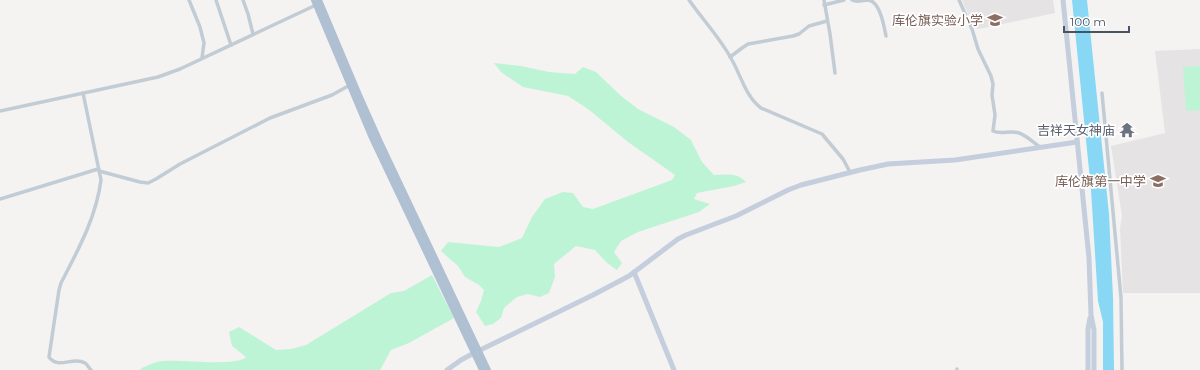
<svg xmlns="http://www.w3.org/2000/svg" width="1200" height="370" font-family="Montserrat,'Noto Sans SC',sans-serif">
  <style>
    .education { fill: #e6e3e4 }
    .green { fill: #bef4d6 }
    .water { fill: #88d8f5 }
    .lines { fill: none; stroke-linecap: round; stroke-linejoin: round }
    .street { stroke: #c2ccd5; stroke-width: 3.5 }
    .secondary { stroke: #c4cedc; stroke-width: 5 }
    .primary { stroke: #b0c0d3; stroke-width: 6 }
    .labels { text-anchor: middle; stroke-width: 3.5; stroke-linejoin: round; paint-order: stroke }
    .education-label { font-size: 13px; fill: #785e54; stroke: #fff; text-anchor: end }
    .worship-label { font-size: 13px; fill: #5b616d; stroke: #fff; text-anchor: end }
  </style>
  <rect width="100%" height="100%" fill="#f5f2f2"/>
  <!-- education -->
  <g class="education">
    <polygon points="962,0 1053,0 1055,13 979,29 974,28"/>
    <polygon points="1200,49 1200,293 1123,293 1120,228 1122,216 1111,146 1165,133 1155,51"/>
  </g>
  <!-- green -->
  <g class="green">
    <path d="M494 63 521 66 549 72 575 74 583 67 596 72 620 95 638 109 674 127 691 140 702 162 714 175C727 175 736 172 746 182L734 186 697 193 694 199 710 204 699 212 638 232 621 241 614 252 622 263 617 270 607 263 595 250 576 246 554 264 555 277 549 293 540 297 528 294 517 297 504 308 501 318 493 324 485 326 476 312 481 301 484 290 479 285 465 277 458 266 451 260 441 251 448 242 499 247 522 238 532 217 545 199 563 192 573 193 583 207 593 209 672 180 675 175 628 142 588 109 568 96 523 87 501 72Z"/>
    <polygon points="1200,66 1200,110 1186,111 1183,67"/>
    <path d="M432 275 454 318 409 343 391 350 380 370H140L142 368C149 365 156 361 163 361 180 359 236 367 246 357L232 346 229 332 239 327 276 350 291 349 306 345 391 293 404 291Z"/>
  </g>
  <!-- water -->
  <polygon class="water" points="1072,0 1087,0 1109,214 1113,297 1114,370 1103,370 1103,322 1098,301 1091,190"/>
  <g class="lines">
    <!-- street -->
    <g class="street">
      <polyline points="189,0 200,27 204,43 202,58"/>
      <polyline points="216,0 231,45"/>
      <polyline points="243,0 248,14 253,34"/>
      <path d="M689 0C703 20 721 39 732 60 741 76 746 97 761 108L822 134 843 159 850 172"/>
      <polyline points="824,0 830,34 835,73"/>
      <path d="M852 0C858 3 861 0 868 0 880 1 884 26 886 36"/>
      <path d="M959 0 972 29 978 49 991 76 993 84 992 95 995 115 993 131C1001 135 1010 130 1019 133 1026 135 1034 143 1040 147"/>
      <polyline points="824,5 844,0"/>
      <polyline points="730,57 742,48 748,44 793,36 799,34 809,26 827,21"/>
      <path d="M83 93 101 180C96 218 78 250 61 283L59 290 49 357C58 370 73 356 85 363 87 364 89 368 91 370"/>
      <polyline points="1102,93 1121,298 1122,370"/>
      <polyline points="0,111 158,77 180,69 316,5"/>
      <polyline points="99,171 140,182 148,183 156,179 180,164 270,118 332,95 350,85"/>
      <polyline points="0,199 98,169"/>
      <polyline points="957,369 957,370"/>
    </g>
    <!-- secondary -->
    <g class="secondary">
      <polyline points="1063,0 1089,258 1091,315 1094,330 1094,370"/>
      <polyline points="634,272 674,370"/>
      <polyline points="447,370 461,360 474,353 593,295 629,276 678,239 686,235 736,216 788,190 801,185 860,170 888,164 955,160 1077,142"/>
      <polyline points="1088,370 1088,329 1090,318"/>
    </g>
    <!-- primary -->
    <g class="primary">
      <polyline points="314,0 372,138 482,370"/>
      <polyline points="319,0 359,95 380,142 488,370"/>
    </g>
  </g>
  <!-- icons -->
  <defs>
    <g id="school-bare" transform="scale(1.2)"><path d="M0-5L7-2L0 1L-7-2ZM-4 1L0 2.5L4 1V4Q0 6-4 4Z" fill="#8d6e63" stroke="#fff" stroke-width="2.5" paint-order="stroke"/></g>
    <g id="temple-bare" transform="scale(1.2)"><path d="M0-6L5-2H3V0L6.5 2.5H4V6H1.5V3h-3V6H-4V2.5H-6.5L-3 0V-2H-5Z" fill="#6b7280" stroke="#fff" stroke-width="2.5" paint-order="stroke"/></g>
  </defs>
  <g fill-rule="evenodd">
    <use href="#school-bare" x="995" y="20"/>
    <use href="#temple-bare" x="1127" y="130"/>
    <use href="#school-bare" x="1158" y="181"/>
  </g>
  <g class="labels">
    <!-- education labels -->
    <g class="education-label">
      <text x="983" y="25">库伦旗实验小学</text>
      <text x="1146" y="186">库伦旗第一中学</text>
    </g>
    <!-- worship labels -->
    <g class="worship-label">
      <text x="1115" y="135">吉祥天女神庙</text>
    </g>
  </g>
  <!-- scale -->
  <path d="M1064 26v6h65v-6" fill="none" stroke="#485462" stroke-width="2"/>
  <text x="1070" y="26" font-size="12" fill="#485462" stroke="#ffffff" stroke-width="3" paint-order="stroke">100 m</text>
</svg>
